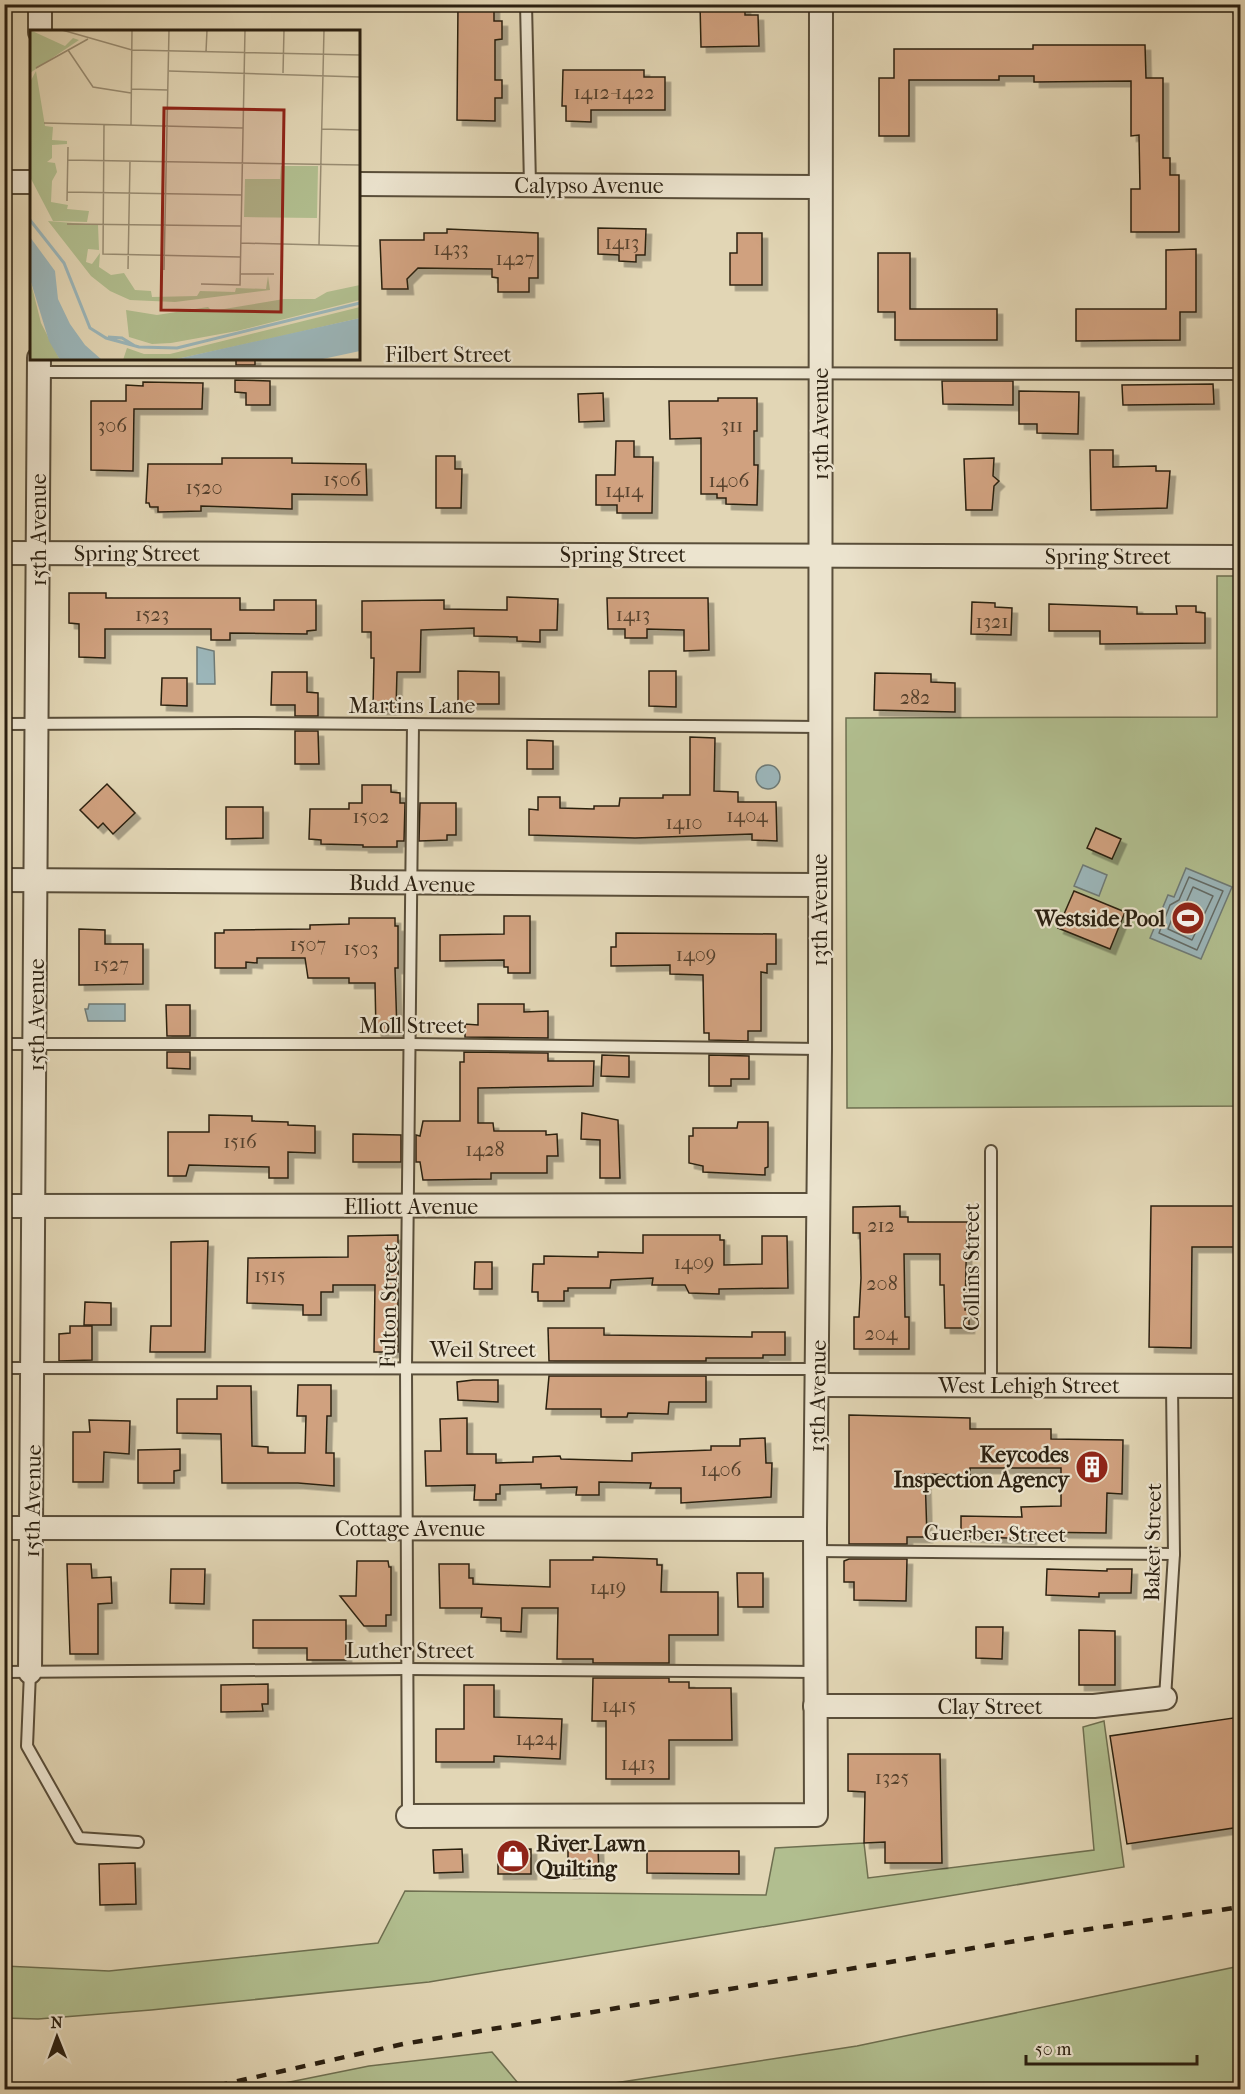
<svg xmlns="http://www.w3.org/2000/svg" width="1245" height="2094" font-family="'IM FELL French Canon',serif">
  <style>
    .green { fill: #b1be8f; stroke: #6e6f50; stroke-width: 1.5 }
    .water { fill: #9bb6ba; stroke: #6e7a76; stroke-width: 1.5 }
    .lines { fill: none; stroke-linecap: round; stroke-linejoin: round }
    .shore { stroke: #636b66; stroke-width: 1.5 }
    .building { fill: #d0a17f; stroke: #2b2011; stroke-width: 1.5; filter: url(#shadow) }
    .lane-casing { stroke: #594e3a; stroke-width: 14 }
    .street-casing { stroke: #594e3a; stroke-width: 26 }
    .lane { stroke: #ece4cf; stroke-width: 10 }
    .street { stroke: #ece4cf; stroke-width: 22 }
    .rail { stroke: #2b2011; stroke-width: 4.5; stroke-dasharray: 10 10; stroke-linecap: butt }
    .labels { text-anchor: middle; stroke-width: 4.5; stroke-linejoin: round; paint-order: stroke }
    .number-label { font-size: 20px; fill: #54402c }
    .street-label { font-size: 22px; fill: #2b2011; stroke: #ece4cf }
    .poi-label { font-size: 22px; font-weight: bold; fill: #2b2011; stroke: #ece4cf; text-anchor: end }
    .inset-river { fill: none; stroke: #9bb6ba; stroke-width: 3 }
    .inset-road { fill: none; stroke: #998d73; stroke-width: 1.5 }
    .view { fill: #8f2418; fill-opacity: 0.15; stroke: #8f2418; stroke-width: 3 }
    .inset-edge { fill: none; stroke: #2b2011; stroke-width: 3 }
  </style>
  <defs>
    <filter id="shadow"><feDropShadow dx="5.5" dy="5.5" stdDeviation="0" flood-color="#0004"/></filter>
  </defs>
  <rect width="100%" height="100%" fill="#e2d6b5"/>
  <filter id="stains"><feTurbulence type="fractalNoise" baseFrequency=".00333" numOctaves="4"/><feColorMatrix values="0 0 0 0 .2 0 0 0 0 .09 0 0 0 0 .02 0 0 0 .5 -.17"/></filter>
  <radialGradient id="worn" r=".72"><stop offset=".6" stop-color="#630" stop-opacity="0"/><stop offset="1" stop-color="#630" stop-opacity=".3"/></radialGradient>
  <!-- green -->
  <g class="green">
    <polygon points="1217,576 1240,576 1240,1106 847,1108 846,718 1217,717"/>
    <polygon points="1104,1721 1124,1867 429,1982 151,2010 38,2019 5,2018 5,1966 109,1971 378,1943 405,1891 766,1895 775,1848 864,1843 868,1878 1094,1850 1083,1727"/>
    <polygon points="1240,1966 1240,2089 575,2089 857,2046"/>
    <polygon points="492,2052 523,2089 255,2089 369,2066"/>
  </g>
  <!-- water -->
  <g class="water">
    <polygon points="197,647 214,651 215,684 197,684"/>
    <circle cx="768" cy="777" r="12"/>
    <polygon points="1083,865 1107,875 1099,896 1074,886"/>
    <polygon points="1186,868 1232,887 1201,959 1150,938 1168,895 1174,897"/>
    <polygon points="89,1004 125,1004 125,1021 88,1021 85,1009 88,1009"/>
  </g>
  <g class="lines">
    <!-- shore -->
    <g class="shore">
      <polygon points="1189,877 1223,891 1197,950 1159,933 1170,905 1179,900"/>
      <polygon points="1193,887 1213,896 1192,940 1168,929 1175,911 1185,905"/>
    </g>
  </g>
  <!-- building -->
  <g class="building">
    <polygon points="458,4 494,4 494,21 502,21 502,39 495,40 495,80 502,80 502,98 495,98 495,121 457,120"/>
    <polygon points="700,4 745,4 745,15 758,15 759,46 701,47"/>
    <polygon points="1033,45 1145,45 1146,78 1163,78 1163,158 1170,158 1170,175 1179,175 1179,232 1131,232 1131,189 1140,189 1139,135 1131,136 1131,81 1034,82 1034,76 999,76 999,80 909,80 909,136 879,136 879,78 894,78 894,49 1033,49"/>
    <polygon points="563,70 644,70 644,77 665,77 665,110 591,110 591,122 566,121 566,106 562,106"/>
    <polygon points="598,228 646,229 645,255 636,255 636,262 619,261 619,255 598,254"/>
    <polygon points="447,229 538,233 538,278 529,278 529,292 498,292 498,278 492,277 492,269 418,268 407,279 408,289 382,289 380,240 424,240 424,233 447,233"/>
    <polygon points="737,233 762,233 762,285 730,285 730,253 737,253"/>
    <polygon points="1196,249 1196,312 1180,312 1180,340 1076,341 1076,309 1166,309 1166,250"/>
    <polygon points="878,253 910,253 910,309 997,309 997,340 895,340 895,312 878,312"/>
    <rect x="236" y="358" width="19" height="7"/>
    <polygon points="235,380 270,381 270,405 246,405 246,393 235,392"/>
    <polygon points="942,381 1013,381 1013,405 943,404"/>
    <polygon points="143,382 203,383 202,409 134,409 133,471 91,470 91,401 126,401 126,385 143,386"/>
    <polygon points="1213,384 1214,404 1123,405 1122,385"/>
    <polygon points="1019,391 1079,392 1078,434 1037,433 1037,424 1019,424"/>
    <polygon points="603,393 604,421 579,422 578,394"/>
    <polygon points="718,398 757,398 757,431 754,431 754,465 758,465 757,505 726,504 726,498 717,498 717,494 701,494 701,438 670,439 669,401 718,401"/>
    <polygon points="616,441 634,441 634,457 653,457 652,513 617,513 617,505 596,505 596,475 615,475"/>
    <polygon points="1090,450 1113,450 1113,467 1156,466 1156,471 1170,471 1167,508 1091,510"/>
    <polygon points="436,456 455,456 455,469 462,469 461,508 436,508"/>
    <polygon points="222,458 292,458 292,463 366,464 367,495 292,494 292,509 201,506 201,511 158,512 158,507 150,507 149,503 146,503 148,464 222,464"/>
    <polygon points="994,458 993,476 999,481 994,486 992,510 966,510 964,459"/>
    <polygon points="69,593 106,593 106,598 240,598 240,610 274,610 274,600 316,600 316,630 307,631 307,634 230,633 230,640 211,640 211,629 105,629 105,658 79,657 79,624 69,623"/>
    <polygon points="507,597 558,599 557,630 540,630 540,642 517,641 517,637 474,636 474,628 421,630 420,672 397,672 396,709 373,709 374,658 371,658 371,632 362,632 362,601 444,600 444,609 507,610"/>
    <polygon points="607,598 708,598 709,650 684,651 684,630 647,629 647,638 625,638 625,629 608,629"/>
    <polygon points="972,602 995,603 995,607 1012,608 1011,635 971,634"/>
    <polygon points="1049,604 1137,607 1137,614 1177,614 1176,606 1196,606 1196,612 1205,613 1205,643 1100,644 1100,631 1049,631"/>
    <polygon points="458,671 499,672 499,704 458,704"/>
    <polygon points="649,671 676,671 676,707 649,706"/>
    <polygon points="272,672 307,672 307,692 318,693 318,716 295,716 295,705 271,705"/>
    <polygon points="875,673 931,674 931,682 955,683 955,712 874,710"/>
    <polygon points="162,678 187,678 187,706 161,705"/>
    <polygon points="295,731 318,731 319,764 295,764"/>
    <polygon points="690,737 715,738 714,791 738,792 738,802 776,802 777,841 752,840 752,834 635,838 529,835 529,809 538,810 538,797 560,797 560,808 594,809 594,806 619,806 620,798 663,798 663,795 690,795"/>
    <polygon points="527,740 553,741 553,769 527,769"/>
    <polygon points="107,784 135,813 113,834 103,823 98,828 80,810"/>
    <polygon points="362,785 391,785 391,792 400,793 400,803 405,803 404,841 397,841 397,847 363,847 363,845 321,844 321,840 309,839 310,809 349,809 349,803 362,803"/>
    <polygon points="420,803 456,803 456,835 447,835 447,840 419,841"/>
    <polygon points="226,807 263,807 263,838 226,839"/>
    <polygon points="1096,828 1121,839 1112,859 1087,848"/>
    <polygon points="1074,891 1125,912 1110,949 1058,928"/>
    <polygon points="504,916 530,916 530,973 508,973 508,967 504,967 504,960 440,961 440,935 504,934"/>
    <polygon points="349,918 395,918 395,926 398,926 398,968 395,968 397,1032 376,1032 375,983 349,983 349,978 308,978 305,958 257,958 257,963 246,962 246,968 215,968 215,933 224,933 224,930 310,929 310,925 349,924"/>
    <polygon points="79,929 105,930 105,944 143,944 143,984 79,985"/>
    <polygon points="616,933 776,934 776,964 767,964 767,973 761,972 761,1031 748,1031 748,1041 709,1040 709,1033 704,1033 703,975 670,974 670,965 611,966 611,947 616,947"/>
    <polygon points="478,1004 524,1004 524,1012 548,1011 548,1038 465,1037 465,1024 478,1025"/>
    <polygon points="166,1005 190,1005 190,1036 167,1036"/>
    <polygon points="167,1052 190,1052 190,1069 167,1068"/>
    <polygon points="464,1052 548,1053 548,1061 594,1061 593,1086 478,1088 478,1123 493,1123 494,1131 546,1131 546,1135 557,1134 558,1156 547,1156 547,1173 491,1173 491,1179 423,1180 420,1162 416,1162 416,1135 420,1136 423,1121 460,1121 460,1062 464,1062"/>
    <polygon points="602,1055 629,1056 629,1077 601,1076"/>
    <polygon points="709,1055 749,1056 749,1079 731,1079 731,1086 709,1086"/>
    <polygon points="582,1113 618,1120 620,1178 600,1178 600,1140 581,1139"/>
    <polygon points="209,1115 252,1116 252,1121 288,1122 288,1125 315,1126 315,1153 288,1152 288,1178 269,1178 269,1167 189,1165 186,1176 168,1176 168,1132 209,1132"/>
    <polygon points="738,1122 768,1122 768,1167 765,1168 765,1175 703,1172 703,1166 689,1163 689,1136 693,1136 693,1128 737,1128"/>
    <polygon points="353,1134 401,1135 401,1162 353,1162"/>
    <polygon points="900,1206 900,1217 908,1217 908,1222 967,1222 965,1310 969,1310 969,1328 945,1328 944,1285 940,1285 940,1254 904,1254 905,1317 909,1317 909,1349 854,1349 854,1317 859,1317 861,1278 860,1233 853,1233 853,1207"/>
    <polygon points="1151,1206 1240,1206 1240,1247 1192,1247 1191,1348 1149,1347"/>
    <polygon points="398,1235 398,1352 374,1352 375,1285 333,1285 333,1292 321,1292 321,1315 303,1315 303,1305 247,1303 248,1258 348,1257 348,1236"/>
    <polygon points="643,1235 720,1235 720,1240 724,1240 724,1265 762,1264 762,1236 787,1236 788,1288 719,1289 719,1294 689,1293 685,1285 652,1285 653,1278 611,1280 610,1288 568,1288 568,1291 564,1291 564,1301 538,1301 538,1292 532,1292 533,1264 544,1264 544,1256 598,1257 598,1252 643,1253"/>
    <polygon points="208,1241 205,1352 150,1352 151,1326 171,1326 171,1242"/>
    <polygon points="475,1262 492,1262 492,1289 474,1289"/>
    <polygon points="85,1302 111,1303 111,1325 84,1325"/>
    <polygon points="70,1326 92,1326 92,1360 59,1361 59,1334 70,1333"/>
    <polygon points="548,1328 604,1328 604,1335 752,1337 752,1332 785,1332 785,1355 763,1355 763,1358 706,1358 706,1361 549,1361"/>
    <polygon points="549,1376 706,1376 706,1402 669,1402 668,1414 628,1413 627,1417 601,1417 601,1409 546,1409"/>
    <polygon points="473,1380 498,1380 498,1402 458,1400 457,1382"/>
    <polygon points="298,1385 331,1385 331,1416 327,1416 326,1453 334,1453 334,1486 298,1483 222,1483 221,1434 177,1433 177,1399 217,1399 217,1386 251,1386 252,1446 268,1447 268,1453 305,1453 306,1416 297,1416"/>
    <polygon points="849,1415 970,1418 970,1429 1051,1429 1051,1439 1123,1440 1122,1494 1107,1493 1106,1533 1031,1532 1031,1539 961,1536 961,1516 1022,1517 1021,1507 1061,1506 1061,1468 970,1468 970,1475 925,1474 927,1537 907,1537 907,1544 849,1544"/>
    <polygon points="467,1418 467,1454 496,1454 496,1463 533,1462 533,1457 560,1456 561,1459 632,1461 632,1453 711,1450 711,1446 740,1446 740,1439 765,1438 766,1463 772,1463 771,1497 681,1503 681,1488 650,1488 651,1483 599,1482 599,1495 576,1495 577,1487 541,1488 541,1484 500,1485 500,1494 496,1494 496,1500 474,1500 475,1485 426,1486 425,1451 441,1451 440,1419"/>
    <polygon points="89,1420 130,1421 129,1454 104,1452 103,1482 73,1482 73,1432 90,1432"/>
    <polygon points="180,1449 180,1470 174,1471 174,1483 138,1483 138,1450"/>
    <polygon points="593,1557 657,1559 657,1565 662,1565 661,1592 718,1592 718,1635 669,1635 669,1663 593,1663 593,1659 557,1659 558,1608 522,1608 521,1632 501,1631 501,1618 481,1617 482,1608 440,1608 439,1564 469,1564 469,1578 473,1578 473,1584 550,1587 550,1560 593,1560"/>
    <polygon points="849,1559 907,1559 906,1601 854,1600 854,1582 844,1582 844,1561"/>
    <polygon points="357,1561 388,1561 389,1567 391,1567 391,1615 386,1615 386,1626 364,1626 340,1596 356,1596"/>
    <polygon points="67,1564 91,1564 92,1578 111,1577 112,1603 98,1604 98,1654 70,1654"/>
    <polygon points="171,1569 205,1569 204,1604 170,1603"/>
    <polygon points="1047,1569 1107,1571 1107,1569 1132,1569 1131,1593 1099,1593 1099,1597 1046,1595"/>
    <polygon points="737,1573 763,1573 763,1607 738,1607"/>
    <polygon points="253,1620 346,1620 346,1660 307,1660 307,1648 253,1648"/>
    <polygon points="976,1627 1003,1627 1002,1659 976,1658"/>
    <polygon points="1079,1630 1115,1631 1115,1685 1079,1685"/>
    <polygon points="593,1678 669,1678 669,1682 689,1682 689,1688 731,1688 732,1740 669,1740 669,1779 606,1779 606,1721 592,1721"/>
    <polygon points="268,1684 268,1704 262,1704 263,1711 221,1712 221,1685"/>
    <polygon points="464,1685 494,1685 494,1717 562,1719 560,1759 494,1756 494,1762 436,1762 436,1729 464,1729"/>
    <polygon points="1240,1717 1240,1827 1127,1844 1110,1736"/>
    <polygon points="848,1754 940,1754 942,1863 885,1863 885,1842 864,1843 865,1792 848,1791"/>
    <polygon points="462,1849 463,1872 434,1873 433,1850"/>
    <polygon points="531,1849 531,1874 498,1874 498,1850"/>
    <polygon points="598,1849 599,1872 568,1873 568,1850"/>
    <polygon points="647,1851 739,1851 739,1874 647,1873"/>
    <polygon points="135,1863 136,1904 100,1905 99,1864"/>
  </g>
  <g class="lines">
    <!-- lane casing -->
    <g class="lane-casing">
      <g id="lane">
        <polyline points="526,4 530,185"/>
        <polyline points="1237,4 1240,14"/>
        <polyline points="39,372 1240,374"/>
        <polyline points="4,724 238,723 819,727"/>
        <polyline points="4,1044 410,1044 820,1049"/>
        <polyline points="991,1151 991,1384"/>
        <polyline points="4,1368 817,1369"/>
        <polyline points="815,1551 1174,1554"/>
        <polyline points="4,1672 407,1669 816,1672"/>
        <polyline points="30,1672 27,1746 79,1838 138,1842"/>
        <polyline points="1165,1698 1174,1554 1172,1386"/>
        <polyline points="408,1816 406,1368 413,724"/>
      </g>
    </g>
    <!-- street casing -->
    <g class="street-casing">
      <g id="street">
        <polyline points="40,32 40,4"/>
        <polyline points="4,182 32,182"/>
        <polyline points="358,184 819,187"/>
        <polyline points="4,553 1240,557"/>
        <polyline points="4,880 819,885"/>
        <polyline points="4,1206 817,1205"/>
        <polyline points="817,1385 1240,1386"/>
        <polyline points="4,1528 815,1529"/>
        <polyline points="30,1672 39,358"/>
        <polyline points="815,1706 1094,1706 1165,1698"/>
        <polyline points="408,1816 816,1815 815,1529 820,1049 821,4"/>
      </g>
    </g>
    <!-- lane -->
    <use href="#lane" class="lane"/>
    <!-- street -->
    <use href="#street" class="street"/>
    <!-- rail -->
    <polyline class="rail" points="198,2090 403,2044 1063,1933 1240,1907"/>
  </g>
  <!-- icons -->
  <defs>
    <g id="stadium-disc" transform="scale(1.725)"><circle r="9.5" fill="#8f2418" stroke="#ece4cf"/><path d="M0-5a6.5 5 0 1 0 0 10a6.5 5 0 1 0 0-10ZM-3.5-1.8h7v3.6h-7Z" fill="#fff"/></g>
    <g id="building-disc" transform="scale(1.725)"><circle r="9.5" fill="#8f2418" stroke="#ece4cf"/><path d="M-4-6H4V6H1V3H-1V6H-4ZM-2.5-4.3h1.7v1.8h-1.7ZM.8-4.3h1.7v1.8H.8ZM-2.5-1h1.7V.8h-1.7ZM.8-1h1.7V.8H.8Z" fill="#fff"/></g>
    <g id="shop-disc" transform="scale(1.725)"><circle r="9.5" fill="#8f2418" stroke="#ece4cf"/><path d="M-5-2.5h2.3a2.7 3.5 0 0 1 5.4 0H5L5.5 6h-11ZM-1.5-2.5h3a1.5 2.3 0 0 0-3 0Z" fill="#fff"/></g>
  </defs>
  <g fill-rule="evenodd">
    <use href="#stadium-disc" x="1188" y="918"/>
    <use href="#building-disc" x="1092" y="1467"/>
    <use href="#shop-disc" x="513" y="1856"/>
  </g>
  <g class="labels">
    <!-- number labels -->
    <g class="number-label">
      <text x="614" y="99">1412-1422</text>
      <text x="622" y="249">1413</text>
      <text x="451" y="255">1433</text>
      <text x="515" y="265">1427</text>
      <text x="112" y="432">306</text>
      <text x="732" y="432">311</text>
      <text x="342" y="486">1506</text>
      <text x="729" y="487">1406</text>
      <text x="204" y="494">1520</text>
      <text x="624" y="497">1414</text>
      <text x="152" y="621">1523</text>
      <text x="633" y="621">1413</text>
      <text x="992" y="628">1321</text>
      <text x="915" y="704">282</text>
      <text x="747" y="822">1404</text>
      <text x="371" y="823">1502</text>
      <text x="684" y="829">1410</text>
      <text x="308" y="951">1507</text>
      <text x="361" y="955">1503</text>
      <text x="696" y="961">1409</text>
      <text x="111" y="971">1527</text>
      <text x="240" y="1148">1516</text>
      <text x="485" y="1156">1428</text>
      <text x="881" y="1232">212</text>
      <text x="694" y="1269">1409</text>
      <text x="270" y="1282">1515</text>
      <text x="882" y="1290">208</text>
      <text x="881" y="1340">204</text>
      <text x="721" y="1476">1406</text>
      <text x="608" y="1594">1419</text>
      <text x="619" y="1712">1415</text>
      <text x="536" y="1745">1424</text>
      <text x="638" y="1770">1413</text>
      <text x="892" y="1784">1325</text>
    </g>
    <!-- street labels -->
    <g class="street-label">
      <text x="589" y="193">Calypso Avenue</text>
      <text x="448" y="362">Filbert Street</text>
      <text transform="translate(820 424) rotate(-90)" y="8">13th Avenue</text>
      <text transform="translate(38 530) rotate(-90)" y="8">15th Avenue</text>
      <text x="137" y="561">Spring Street</text>
      <text x="623" y="562">Spring Street</text>
      <text x="1108" y="564">Spring Street</text>
      <text x="412" y="713">Martins Lane</text>
      <text transform="translate(412 883) rotate(1)" y="8">Budd Avenue</text>
      <text transform="translate(819 910) rotate(-90)" y="8">13th Avenue</text>
      <text transform="translate(36 1015) rotate(-90)" y="8">15th Avenue</text>
      <text x="412" y="1033">Moll Street</text>
      <text x="411" y="1214">Elliott Avenue</text>
      <text transform="translate(971 1267) rotate(-90)" y="8">Collins Street</text>
      <text transform="translate(388 1306) rotate(-89)" y="8">Fulton Street</text>
      <text x="483" y="1357">Weil Street</text>
      <text x="1029" y="1393">West Lehigh Street</text>
      <text transform="translate(817 1396) rotate(-89)" y="8">13th Avenue</text>
      <text transform="translate(32 1501) rotate(-89)" y="8">15th Avenue</text>
      <text x="410" y="1536">Cottage Avenue</text>
      <text transform="translate(995 1533) rotate(1)" y="8">Guerber Street</text>
      <text transform="translate(1152 1542) rotate(-89)" y="8">Baker Street</text>
      <text x="410" y="1658">Luther Street</text>
      <text x="990" y="1714">Clay Street</text>
    </g>
    <!-- poi labels -->
    <g class="poi-label">
      <text x="1165" y="926">Westside Pool</text>
      <text x="1069" y="1462">Keycodes<tspan x="1069" dy="25">Inspection Agency</tspan></text>
      <text x="536" y="1851" text-anchor="start">River Lawn<tspan x="536" dy="25">Quilting</tspan></text>
    </g>
  </g>
  <!-- overview -->
  <g transform="translate(30 30)">
    <rect width="330" height="330" fill="#e2d6b5"/>
    <path d="M0 0 35 16 43 8 49 10 0 43ZM6 41 15 96 23 97 22 110 37 111V114L22 115V128L17 132 25 133 27 142 22 151 21 172 38 175 37 179 59 181 57 192 23 191 0 147V52ZM251 136H288L287 188 214 187 215 149H250ZM18 191 68 195 69 220 58 219 56 232 62 234 70 223 69 237 81 245 94 243 105 260 121 261 122 267 167 266 170 261 205 262 206 258 236 259 238 246 240 260 145 272 100 270 80 261 61 246ZM0 249 11 293 30 330H0ZM330 255V270L207 301 141 313 122 314 99 307 96 280 127 285 178 277 182 281 254 269H285L297 262ZM330 277V288L239 309 142 330H93L97 318 114 324H140Z" fill="#b1be8f"/>
    <path d="M0 207 25 241 28 269 40 294 55 315 72 330H30L19 311 0 249ZM330 288V321L288 330H142Z" fill="#9bb6ba"/>
    <path class="inset-river" d="M0 190 34 233 60 298 76 308 109 317 147 318 330 273M78 307 92 308 105 316"/>
    <path class="inset-road" d="M32 0 102 20 330 25M38 20 63 57 101 63M176 22 177 0M6 38 58 9M139 41 330 47M253 43 254 0M101 59 138 60M14 93 213 98M74 94 73 224 210 227M101 95 102 0M292 99 330 100M38 130 330 135M37 162 212 165M37 171 38 117M37 194 211 196M211 213 330 216M289 215 294 0M98 239 100 131M134 240 139 0M210 244H244M171 254 210 255 215 0"/>
    <path class="view" d="M134 78 254 80 251 282 131 280Z"/>
    <rect width="330" height="330" class="inset-edge"/>
  </g>
  <!-- margin -->
  <rect width="1245" height="2094" fill="none" stroke="#e2d6b5" stroke-width="24"/>
  <rect x="6" y="6" width="1233" height="2082" fill="none" stroke="#2b2011" stroke-width="3"/>
  <rect x="12" y="12" width="1221" height="2070" fill="none" stroke="#2b2011" stroke-width="1.5"/>
  <!-- north arrow -->
  <g transform="translate(57 2037) rotate(359)" stroke="#ece4cf" stroke-width="4.5" paint-order="stroke">
  <path d="M0-4.5L10 22L0 15L-10 22Z" fill="#2b2011"/>
  <text y="-9" font-size="16" font-weight="bold" text-anchor="middle" fill="#2b2011">N</text>
  </g>
  <!-- scale -->
  <path d="M1026 2055v9h171v-9" fill="none" stroke="#2b2011" stroke-width="3"/>
  <text x="1035" y="2055" font-size="18" fill="#2b2011" stroke="#ece4cf" stroke-width="4.5" paint-order="stroke">50 m</text>
  <rect width="100%" height="100%" filter="url(#stains)"/>
  <rect width="100%" height="100%" fill="url(#worn)"/>
</svg>
